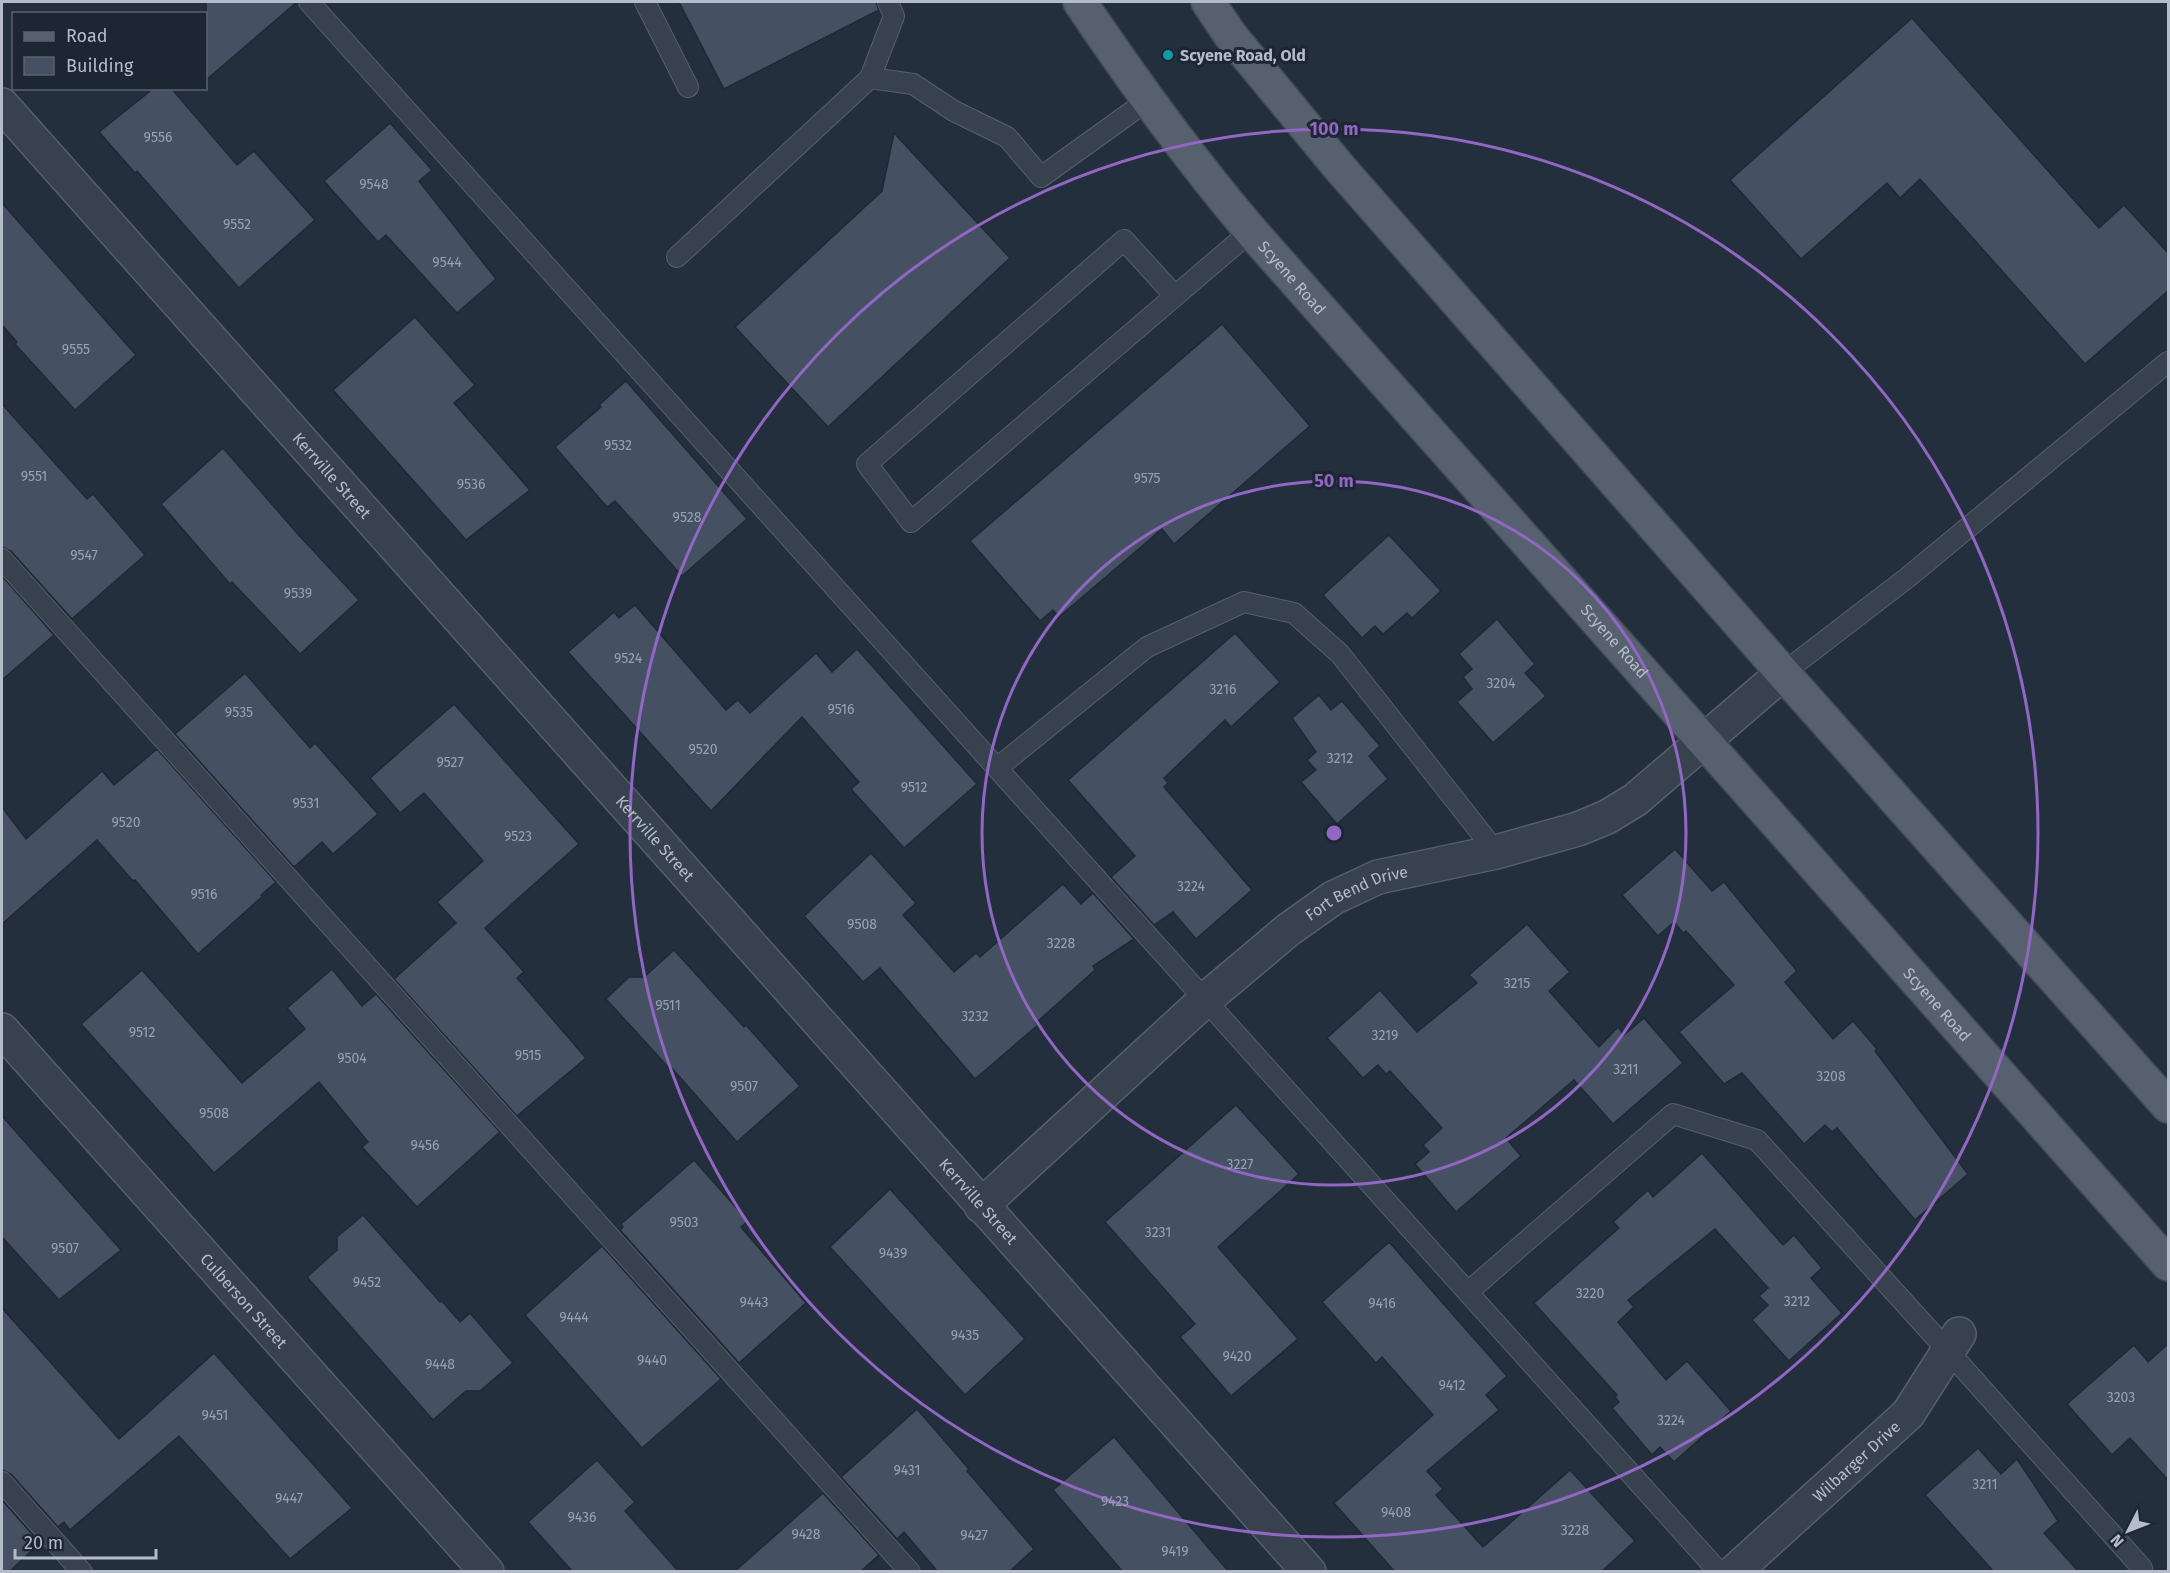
<svg xmlns="http://www.w3.org/2000/svg" width="2170" height="1573" font-family="'Fira Sans',sans-serif">
  <style>
    .building { fill: #455162; stroke: #1f2835; stroke-width: 1.5 }
    .lines { fill: none; stroke-linecap: round; stroke-linejoin: round }
    .service-casing { stroke: #565f6c; stroke-width: 22 }
    .minor-casing { stroke: #565f6c; stroke-width: 36 }
    .primary-casing { stroke: #414a57; stroke-width: 36 }
    .service { stroke: #38414e; stroke-width: 20 }
    .minor { stroke: #38414e; stroke-width: 33 }
    .primary { stroke: #56606e; stroke-width: 33 }
    .ring { fill: none; stroke: #9266c3; stroke-width: 3 }
    .culture-dot { fill: #0f9aa8; stroke: #1d2633; stroke-width: 2 }
    .labels { text-anchor: middle; stroke-width: 6; stroke-linejoin: round; paint-order: stroke }
    .number-label { font-size: 14px; fill: #98a1af }
    .poi-label { font-size: 16px; font-weight: bold; fill: #b4bcc9; stroke: #1d2633; text-anchor: start }
    .street-label { font-size: 16px; fill: #b4bcc9; stroke: #1d2633 }
    .centre { fill: #9266c3; stroke: #1d2633; stroke-width: 3 }
    .ring-label { font-size: 18px; text-anchor: middle; font-weight: bold; fill: #9266c3; stroke: #1d2633; stroke-width: 6; stroke-linejoin: round; paint-order: stroke }
  </style>
  <rect width="100%" height="100%" fill="#242f3e"/>
  <!-- building -->
  <g class="building">
    <polygon points="206,2 297,2 206,80"/>
    <polygon points="679,2 876,2 879,10 724,89"/>
    <polygon points="1912,18 2099,228 2124,205 2169,254 2169,290 2085,364 1920,179 1900,198 1887,183 1801,259 1730,180"/>
    <polygon points="154,88 171,88 237,165 254,151 315,220 239,288 137,171 135,173 99,132"/>
    <polygon points="390,123 432,170 419,181 496,279 457,313 386,235 378,242 324,181"/>
    <polygon points="894,133 1010,258 828,427 735,327 882,191"/>
    <polygon points="2,203 136,355 75,410 15,344 17,342 2,325"/>
    <polygon points="415,317 475,385 454,403 530,490 466,540 333,390"/>
    <polygon points="1222,324 1310,426 1174,544 1162,529 1059,617 1053,610 1040,621 970,541"/>
    <polygon points="626,381 747,519 682,576 615,501 607,507 555,447 601,407 599,405"/>
    <polygon points="2,404 87,499 93,494 145,555 72,619 11,551 2,547"/>
    <polygon points="223,448 296,532 359,600 300,654 232,582 230,584 161,504"/>
    <polygon points="1389,535 1441,591 1412,618 1407,613 1383,634 1375,626 1362,638 1323,595"/>
    <polygon points="2,576 54,635 2,680"/>
    <polygon points="635,605 726,710 738,700 750,713 816,653 832,672 857,649 977,784 904,848 851,789 859,782 802,717 711,811 568,652 614,612 619,618"/>
    <polygon points="1497,619 1535,664 1525,673 1546,696 1493,743 1457,702 1472,689 1463,677 1472,669 1459,654"/>
    <polygon points="1235,633 1280,682 1231,727 1225,720 1164,778 1168,783 1164,787 1252,890 1196,939 1173,912 1154,925 1111,877 1135,856 1068,780"/>
    <polygon points="245,673 310,748 315,743 378,814 333,854 322,842 294,867 175,734"/>
    <polygon points="1319,695 1331,710 1342,701 1380,746 1369,756 1388,779 1337,824 1301,782 1316,770 1307,760 1316,752 1292,718"/>
    <polygon points="454,704 579,844 485,928 524,972 517,978 586,1058 517,1116 394,979 456,923 437,902 483,861 424,793 400,813 370,778"/>
    <polygon points="157,749 276,882 261,895 263,896 198,954 135,880 133,881 97,840 2,924 2,807 26,839 102,771 114,785"/>
    <polygon points="1675,849 1712,891 1724,882 1797,971 1785,982 1833,1039 1853,1021 1877,1049 1875,1051 1968,1174 1915,1220 1837,1128 1832,1132 1825,1125 1804,1144 1742,1073 1724,1084 1679,1032 1734,985 1686,931 1683,933 1674,922 1658,936 1622,895"/>
    <polygon points="871,853 916,903 903,915 954,972 976,953 980,957 1063,884 1081,904 1093,893 1134,939 1093,966 1095,970 1036,1023 1038,1025 975,1079 880,968 863,982 804,916"/>
    <polygon points="1527,924 1570,972 1549,991 1599,1047 1618,1027 1624,1035 1644,1018 1683,1063 1613,1124 1574,1080 1506,1138 1521,1156 1456,1212 1415,1164 1429,1152 1423,1145 1442,1128 1390,1071 1386,1074 1378,1065 1363,1078 1327,1038 1380,990 1417,1032 1477,983 1469,975"/>
    <polygon points="674,950 744,1027 746,1025 800,1086 737,1142 670,1066 669,1068 606,999 629,977 644,977"/>
    <polygon points="332,969 362,1006 376,994 500,1132 417,1207 362,1147 368,1142 319,1082 214,1173 81,1024 142,970 242,1083 305,1029 287,1008"/>
    <polygon points="1236,1105 1299,1174 1218,1247 1298,1339 1231,1396 1180,1337 1195,1324 1105,1222"/>
    <polygon points="2,1116 121,1250 59,1300 2,1237"/>
    <polygon points="1702,1153 1783,1245 1794,1235 1822,1268 1811,1278 1842,1313 1789,1361 1752,1320 1768,1305 1759,1296 1768,1288 1715,1229 1628,1300 1634,1307 1618,1322 1666,1380 1687,1361 1731,1411 1674,1462 1660,1447 1652,1455 1612,1408 1619,1402 1615,1397 1617,1395 1534,1303 1619,1228 1613,1222 1648,1190 1653,1197"/>
    <polygon points="694,1160 748,1221 741,1227 806,1303 739,1363 620,1230 623,1227 621,1224"/>
    <polygon points="890,1189 1025,1339 965,1395 830,1247"/>
    <polygon points="363,1215 440,1302 441,1300 460,1322 470,1313 513,1363 480,1391 466,1391 433,1420 307,1277 337,1250 337,1237"/>
    <polygon points="1389,1242 1507,1376 1486,1395 1499,1410 1427,1471 1443,1489 1436,1495 1483,1547 1570,1470 1635,1541 1601,1572 1395,1572 1334,1503 1433,1415 1382,1357 1376,1363 1322,1302"/>
    <polygon points="602,1246 721,1379 642,1448 525,1315"/>
    <polygon points="2,1308 119,1439 214,1353 352,1508 290,1559 179,1436 70,1530 64,1522 58,1527 11,1474 2,1470"/>
    <polygon points="2169,1343 2169,1481 2130,1438 2112,1455 2067,1404 2134,1345 2148,1362"/>
    <polygon points="917,1409 969,1469 967,1471 1034,1549 1009,1572 938,1572 904,1532 897,1539 841,1477"/>
    <polygon points="1114,1437 1229,1572 1123,1572 1053,1490"/>
    <polygon points="1978,1448 2001,1474 2017,1459 2058,1521 2044,1533 2079,1572 1994,1572 1925,1495"/>
    <polygon points="597,1460 635,1502 625,1511 679,1572 573,1572 528,1522"/>
    <polygon points="823,1493 879,1555 860,1572 734,1572"/>
    <polygon points="2,1500 40,1543 9,1572 2,1572"/>
  </g>
  <g class="lines">
    <!-- service casing -->
    <g class="service-casing">
      <g id="service">
        <polyline points="309,2 1719,1572"/>
        <polyline points="645,2 688,87"/>
        <polyline points="870,78 894,16 888,2"/>
        <polyline points="677,257 870,78 913,84 954,111 1007,137 1041,177 1148,100"/>
        <polyline points="1175,296 1124,240 867,464 911,522 1251,231"/>
        <polyline points="2,559 910,1572"/>
        <polyline points="1783,673 1907,578 2168,362"/>
        <polyline points="997,768 1147,647 1244,602 1294,613 1340,654 1496,852"/>
        <polyline points="1469,1291 1673,1114 1757,1140 1948,1351 2142,1568 2142,1572"/>
        <polyline points="2,1482 82,1572"/>
      </g>
    </g>
    <!-- minor casing -->
    <g class="minor-casing">
      <g id="minor">
        <path id="s1" d="M2 105 1309 1572"/>
        <path id="s2" d="M2 1030 487 1572"/>
        <path id="s3" d="M981 1206 1206 999 1288 930 1333 898 1378 877 1496 852 1578 829 1607 817 1635 800 1783 673"/>
        <path id="s4" d="M1734 1572 1908 1414 1959 1334"/>
      </g>
    </g>
    <!-- primary casing -->
    <g class="primary-casing">
      <g id="primary">
        <path id="s5" d="M1080 2C1133 81 1189 158 1251 231L2168 1264"/>
        <polyline points="1208,2 1231,36 1339,167 1783,673 2168,1106"/>
      </g>
    </g>
    <!-- service -->
    <use href="#service" class="service"/>
    <!-- minor -->
    <use href="#minor" class="minor"/>
    <!-- primary -->
    <use href="#primary" class="primary"/>
  </g>
  <!-- distance rings -->
  <g class="ring">
    <circle cx="1334" cy="833" r="352"/>
    <circle cx="1334" cy="833" r="704"/>
  </g>
  <!-- markers -->
  <circle class="culture-dot" cx="1168" cy="55" r="6"/>
  <g class="labels">
    <!-- number labels -->
    <g class="number-label">
      <text x="158" y="142">9556</text>
      <text x="374" y="189">9548</text>
      <text x="237" y="229">9552</text>
      <text x="447" y="267">9544</text>
      <text x="76" y="354">9555</text>
      <text x="618" y="450">9532</text>
      <text x="34" y="481">9551</text>
      <text x="1147" y="483">9575</text>
      <text x="471" y="489">9536</text>
      <text x="687" y="522">9528</text>
      <text x="84" y="560">9547</text>
      <text x="298" y="598">9539</text>
      <text x="628" y="663">9524</text>
      <text x="1501" y="688">3204</text>
      <text x="1223" y="694">3216</text>
      <text x="841" y="714">9516</text>
      <text x="239" y="717">9535</text>
      <text x="703" y="754">9520</text>
      <text x="1340" y="763">3212</text>
      <text x="450" y="767">9527</text>
      <text x="914" y="792">9512</text>
      <text x="306" y="808">9531</text>
      <text x="126" y="827">9520</text>
      <text x="518" y="841">9523</text>
      <text x="1191" y="891">3224</text>
      <text x="204" y="899">9516</text>
      <text x="862" y="929">9508</text>
      <text x="1061" y="948">3228</text>
      <text x="1517" y="988">3215</text>
      <text x="668" y="1010">9511</text>
      <text x="975" y="1021">3232</text>
      <text x="142" y="1037">9512</text>
      <text x="1385" y="1040">3219</text>
      <text x="528" y="1060">9515</text>
      <text x="352" y="1063">9504</text>
      <text x="1626" y="1074">3211</text>
      <text x="1831" y="1081">3208</text>
      <text x="744" y="1091">9507</text>
      <text x="214" y="1118">9508</text>
      <text x="425" y="1150">9456</text>
      <text x="1240" y="1169">3227</text>
      <text x="684" y="1227">9503</text>
      <text x="1158" y="1237">3231</text>
      <text x="65" y="1253">9507</text>
      <text x="893" y="1258">9439</text>
      <text x="367" y="1287">9452</text>
      <text x="1590" y="1298">3220</text>
      <text x="1797" y="1306">3212</text>
      <text x="754" y="1307">9443</text>
      <text x="1382" y="1308">9416</text>
      <text x="574" y="1322">9444</text>
      <text x="965" y="1340">9435</text>
      <text x="1237" y="1361">9420</text>
      <text x="652" y="1365">9440</text>
      <text x="440" y="1369">9448</text>
      <text x="1452" y="1390">9412</text>
      <text x="2121" y="1402">3203</text>
      <text x="215" y="1420">9451</text>
      <text x="1671" y="1425">3224</text>
      <text x="907" y="1475">9431</text>
      <text x="1985" y="1489">3211</text>
      <text x="289" y="1503">9447</text>
      <text x="1115" y="1506">9423</text>
      <text x="1396" y="1517">9408</text>
      <text x="582" y="1522">9436</text>
      <text x="1575" y="1535">3228</text>
      <text x="806" y="1539">9428</text>
      <text x="974" y="1540">9427</text>
      <text x="1175" y="1556">9419</text>
    </g>
    <!-- poi labels -->
    <g class="poi-label">
      <text x="1180" y="61">Scyene Road, Old</text>
    </g>
    <!-- street labels -->
    <g class="street-label">
      <text dy="6" stroke="none"><textPath href="#s5" startOffset="348">Scyene Road</textPath></text>
      <text dy="6" stroke="none"><textPath href="#s1" startOffset="496">Kerrville Street</textPath></text>
      <text dy="6" stroke="none"><textPath href="#s5" startOffset="834">Scyene Road</textPath></text>
      <text dy="6" stroke="none"><textPath href="#s1" startOffset="982">Kerrville Street</textPath></text>
      <text dy="6" stroke="none"><textPath href="#s3" startOffset="492">Fort Bend Drive</textPath></text>
      <text dy="6" stroke="none"><textPath href="#s5" startOffset="1320">Scyene Road</textPath></text>
      <text dy="6" stroke="none"><textPath href="#s1" startOffset="1468">Kerrville Street</textPath></text>
      <text dy="6" stroke="none"><textPath href="#s2" startOffset="363">Culberson Street</textPath></text>
      <text dy="6" stroke="none"><textPath href="#s4" startOffset="165">Wilbarger Drive</textPath></text>
    </g>
  </g>
  <circle cx="1334" cy="833" r="9" class="centre"/>
  <g class="ring-label">
    <text x="1334" y="135">100 m</text>
    <text x="1334" y="487">50 m</text>
  </g>
  <!-- border -->
  <rect width="2170" height="1573" fill="none" stroke="#b4bcc9" stroke-width="6"/>
  <!-- legend -->
  <rect x="12" y="12" width="195" height="78" fill="#1d2633" stroke="#59626f" stroke-width="1.5"/>
  <rect x="24" y="32" width="30" height="9" fill="#56606e" stroke="#59626f" stroke-width="1.5"/>
  <text x="66" y="42" font-size="18" fill="#b4bcc9">Road</text>
  <rect x="24" y="57" width="30" height="18" fill="#455162" stroke="#59626f" stroke-width="1.5"/>
  <text x="66" y="72" font-size="18" fill="#b4bcc9">Building</text>
  <!-- north arrow -->
  <g transform="translate(2128 1531) rotate(228)" stroke="#1d2633" stroke-width="4.5" paint-order="stroke">
  <path d="M0-4.5L10 22L0 15L-10 22Z" fill="#b4bcc9"/>
  <text y="-9" font-size="16" font-weight="bold" text-anchor="middle" fill="#b4bcc9">N</text>
  </g>
  <!-- scale -->
  <path d="M15 1549v9h141v-9" fill="none" stroke="#b4bcc9" stroke-width="3"/>
  <text x="24" y="1549" font-size="18" fill="#b4bcc9" stroke="#1d2633" stroke-width="4.5" paint-order="stroke">20 m</text>
</svg>
